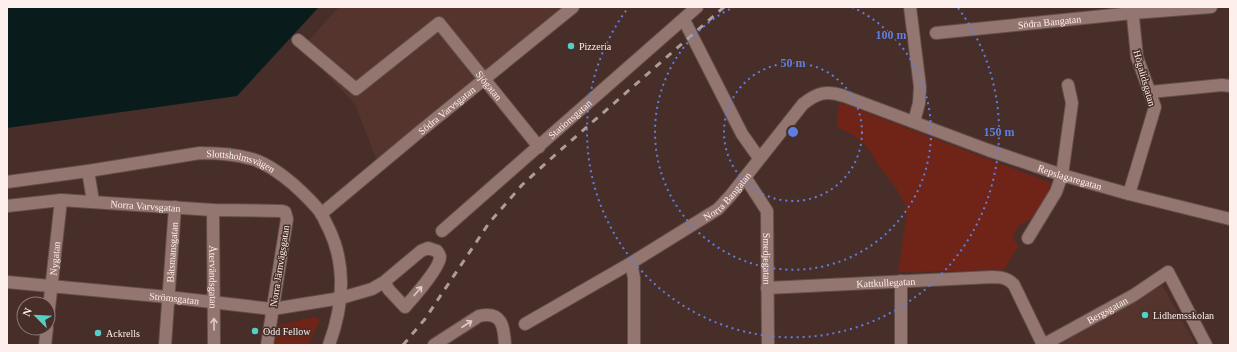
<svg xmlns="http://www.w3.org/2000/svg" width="1237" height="352" font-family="Georgia,serif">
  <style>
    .built { fill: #55342e }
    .green { fill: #702418 }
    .water { fill: #091c1b }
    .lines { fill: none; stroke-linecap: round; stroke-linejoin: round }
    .minor-casing { stroke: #634e4a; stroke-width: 14 }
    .minor { stroke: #947670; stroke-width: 12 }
    .rail { stroke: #af9c98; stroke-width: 3; stroke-dasharray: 7 7; stroke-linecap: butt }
    .oneway { stroke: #decbc7 }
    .ring { fill: none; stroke: #607ede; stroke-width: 2; stroke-dasharray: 2 4 }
    .poi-dot { fill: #55cec6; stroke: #472e29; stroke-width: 1.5 }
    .labels { text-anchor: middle; stroke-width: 3; stroke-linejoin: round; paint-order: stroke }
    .street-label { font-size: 10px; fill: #fdefec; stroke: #472e29 }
    .poi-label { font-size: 10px; fill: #fdefec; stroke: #472e29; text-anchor: start }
    .centre { fill: #607ede; stroke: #472e29; stroke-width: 2 }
    .ring-label { font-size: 12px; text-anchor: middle; font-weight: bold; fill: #607ede; stroke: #472e29; stroke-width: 3; stroke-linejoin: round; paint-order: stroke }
  </style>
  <rect width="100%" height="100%" fill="#472e29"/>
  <!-- built -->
  <g class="built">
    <polygon points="339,7 565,7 377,161 355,104 316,63 300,50"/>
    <polygon points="1162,285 1196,345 1059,345"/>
  </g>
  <!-- green -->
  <g class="green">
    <path d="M839 102 1051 183C1048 194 1043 205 1036 214 1026 226 1014 220 1014 241L1019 245 1004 270 898 272 907 211 903 200 894 185 878 165 869 149 856 137 837 127Z"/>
    <polygon points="315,317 319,319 319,322 308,345 272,345 274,326"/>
  </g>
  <!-- water -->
  <polygon class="water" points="7,7 319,7 237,96 7,128"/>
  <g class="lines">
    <!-- minor casing -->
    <g class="minor-casing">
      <g id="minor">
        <polyline points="910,7 920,87 919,103 914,122"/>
        <polyline points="684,20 742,134 759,158"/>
        <path id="s1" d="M936 33 1133 13 1211 7"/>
        <path id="s2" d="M298 40 356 89 439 23 539 147"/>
        <polyline points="1150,92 1222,85 1230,86"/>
        <polyline points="88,171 93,201"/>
        <path id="s3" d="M745 177 767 211 768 345"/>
        <path id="s4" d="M7 182 88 171 200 153C218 153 235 154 252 159 267 163 281 174 293 184 303 193 313 202 321 213 324 218 326 224 329 229 347 267 343 307 329 345"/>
        <polyline points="1129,194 1155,107 1137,57 1132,7"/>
        <path id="s5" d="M7 206 61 200 213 210 282 211 285 212 287 219 267 345"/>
        <path id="s6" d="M213 210 214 345"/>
        <path id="s7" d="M321 214 418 133 573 7"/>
        <path id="s8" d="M442 231 697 7"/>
        <polyline points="1028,238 1056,192 1062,175 1072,103 1068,85"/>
        <polyline points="631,263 634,278 634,345"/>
        <polyline points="901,281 901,345"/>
        <path id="s9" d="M7 282 168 297 272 309 279 308 341 298 372 289 384 282 421 251 428 248 437 251C438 252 440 256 440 257 440 268 413 298 405 307L389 290 384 282"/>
        <path id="s10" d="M767 288 992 277C1001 277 1008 278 1014 285L1043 345"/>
        <path id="s11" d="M48 317 61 200"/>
        <path id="s12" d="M525 324 631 263 718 209 731 195 803 104C817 93 826 90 844 96L988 150 1062 175 1129 194 1230 219"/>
        <polyline points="45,345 47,328"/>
        <path id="s13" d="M165 345 175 207"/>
        <path d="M434 345 479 316C502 311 504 326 505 345"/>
        <path id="s14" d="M1043 345 1134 295 1168 272 1206 345"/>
      </g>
    </g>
    <!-- minor -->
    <use href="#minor" class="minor"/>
    <!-- rail -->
    <polyline class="rail" points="403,345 425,319 489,223 522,185 556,154 724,7"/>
  </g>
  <!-- one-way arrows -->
  <defs><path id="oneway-shaft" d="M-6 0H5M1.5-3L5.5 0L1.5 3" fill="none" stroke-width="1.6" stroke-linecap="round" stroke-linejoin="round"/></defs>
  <g class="oneway">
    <use href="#oneway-shaft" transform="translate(418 291) rotate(-49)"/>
    <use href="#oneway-shaft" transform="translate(214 324) rotate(-91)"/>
    <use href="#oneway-shaft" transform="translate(467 324) rotate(-33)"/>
  </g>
  <!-- distance rings -->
  <g class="ring">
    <circle cx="793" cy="132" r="69"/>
    <path d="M852 7A138 138 0 1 1 734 7"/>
    <path d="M958 8A206 206 0 1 1 628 8"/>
  </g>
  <!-- markers -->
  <g class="poi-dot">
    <circle cx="571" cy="46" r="4"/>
    <circle cx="1145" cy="315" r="4"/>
    <circle cx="255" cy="331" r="4"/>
    <circle cx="98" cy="333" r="4"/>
  </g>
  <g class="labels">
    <!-- street labels -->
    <g class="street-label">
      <text dy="4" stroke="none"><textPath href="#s1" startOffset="114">Södra Bangatan</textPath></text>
      <text transform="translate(1145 78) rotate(74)" y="4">Högalidsgatan</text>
      <text dy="4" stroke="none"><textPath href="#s2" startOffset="262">Sjögatan</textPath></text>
      <text dy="4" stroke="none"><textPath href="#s7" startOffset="163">Södra Varvsgatan</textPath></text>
      <text dy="4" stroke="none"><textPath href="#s8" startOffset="170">Stationsgatan</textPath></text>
      <text dy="4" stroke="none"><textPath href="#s4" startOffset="237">Slottsholmsvägen</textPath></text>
      <text dy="4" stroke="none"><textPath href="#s12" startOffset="644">Repslagaregatan</textPath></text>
      <text dy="4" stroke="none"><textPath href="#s12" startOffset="240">Norra Bangatan</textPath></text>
      <text dy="4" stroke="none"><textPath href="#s5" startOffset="139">Norra Varvsgatan</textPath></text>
      <text dy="4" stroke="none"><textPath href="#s13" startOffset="93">Båtsmansgatan</textPath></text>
      <text dy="4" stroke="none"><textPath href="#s11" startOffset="59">Nygatan</textPath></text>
      <text dy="4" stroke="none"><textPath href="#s3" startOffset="88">Smedjegatan</textPath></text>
      <text transform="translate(279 266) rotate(-81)" y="4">Norra Järnvägsgatan</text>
      <text dy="4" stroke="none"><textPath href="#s6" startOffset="67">Återvändsgatan</textPath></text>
      <text dy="4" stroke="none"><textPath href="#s10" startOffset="119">Kattkullegatan</textPath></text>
      <text dy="4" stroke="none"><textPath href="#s9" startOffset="168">Strömsgatan</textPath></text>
      <text dy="4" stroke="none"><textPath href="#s14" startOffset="73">Bergsgatan</textPath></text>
    </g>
    <!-- poi labels -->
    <g class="poi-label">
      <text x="579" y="50">Pizzeria</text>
      <text x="1153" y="319">Lidhemsskolan</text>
      <text x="263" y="335">Odd Fellow</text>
      <text x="106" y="337">Ackrells</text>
    </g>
  </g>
  <circle cx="793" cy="132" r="6" class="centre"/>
  <g class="ring-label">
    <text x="891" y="39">100 m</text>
    <text x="793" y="67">50 m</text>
    <text x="999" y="136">150 m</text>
  </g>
  <!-- border -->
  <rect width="1237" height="352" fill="none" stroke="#fdefec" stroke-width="16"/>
  <!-- north arrow -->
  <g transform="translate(36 316) rotate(294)"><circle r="19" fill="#472e29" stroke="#907b77"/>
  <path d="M0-3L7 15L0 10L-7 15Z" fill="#55cec6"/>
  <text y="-6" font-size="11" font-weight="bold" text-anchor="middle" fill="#fdefec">N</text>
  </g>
</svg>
